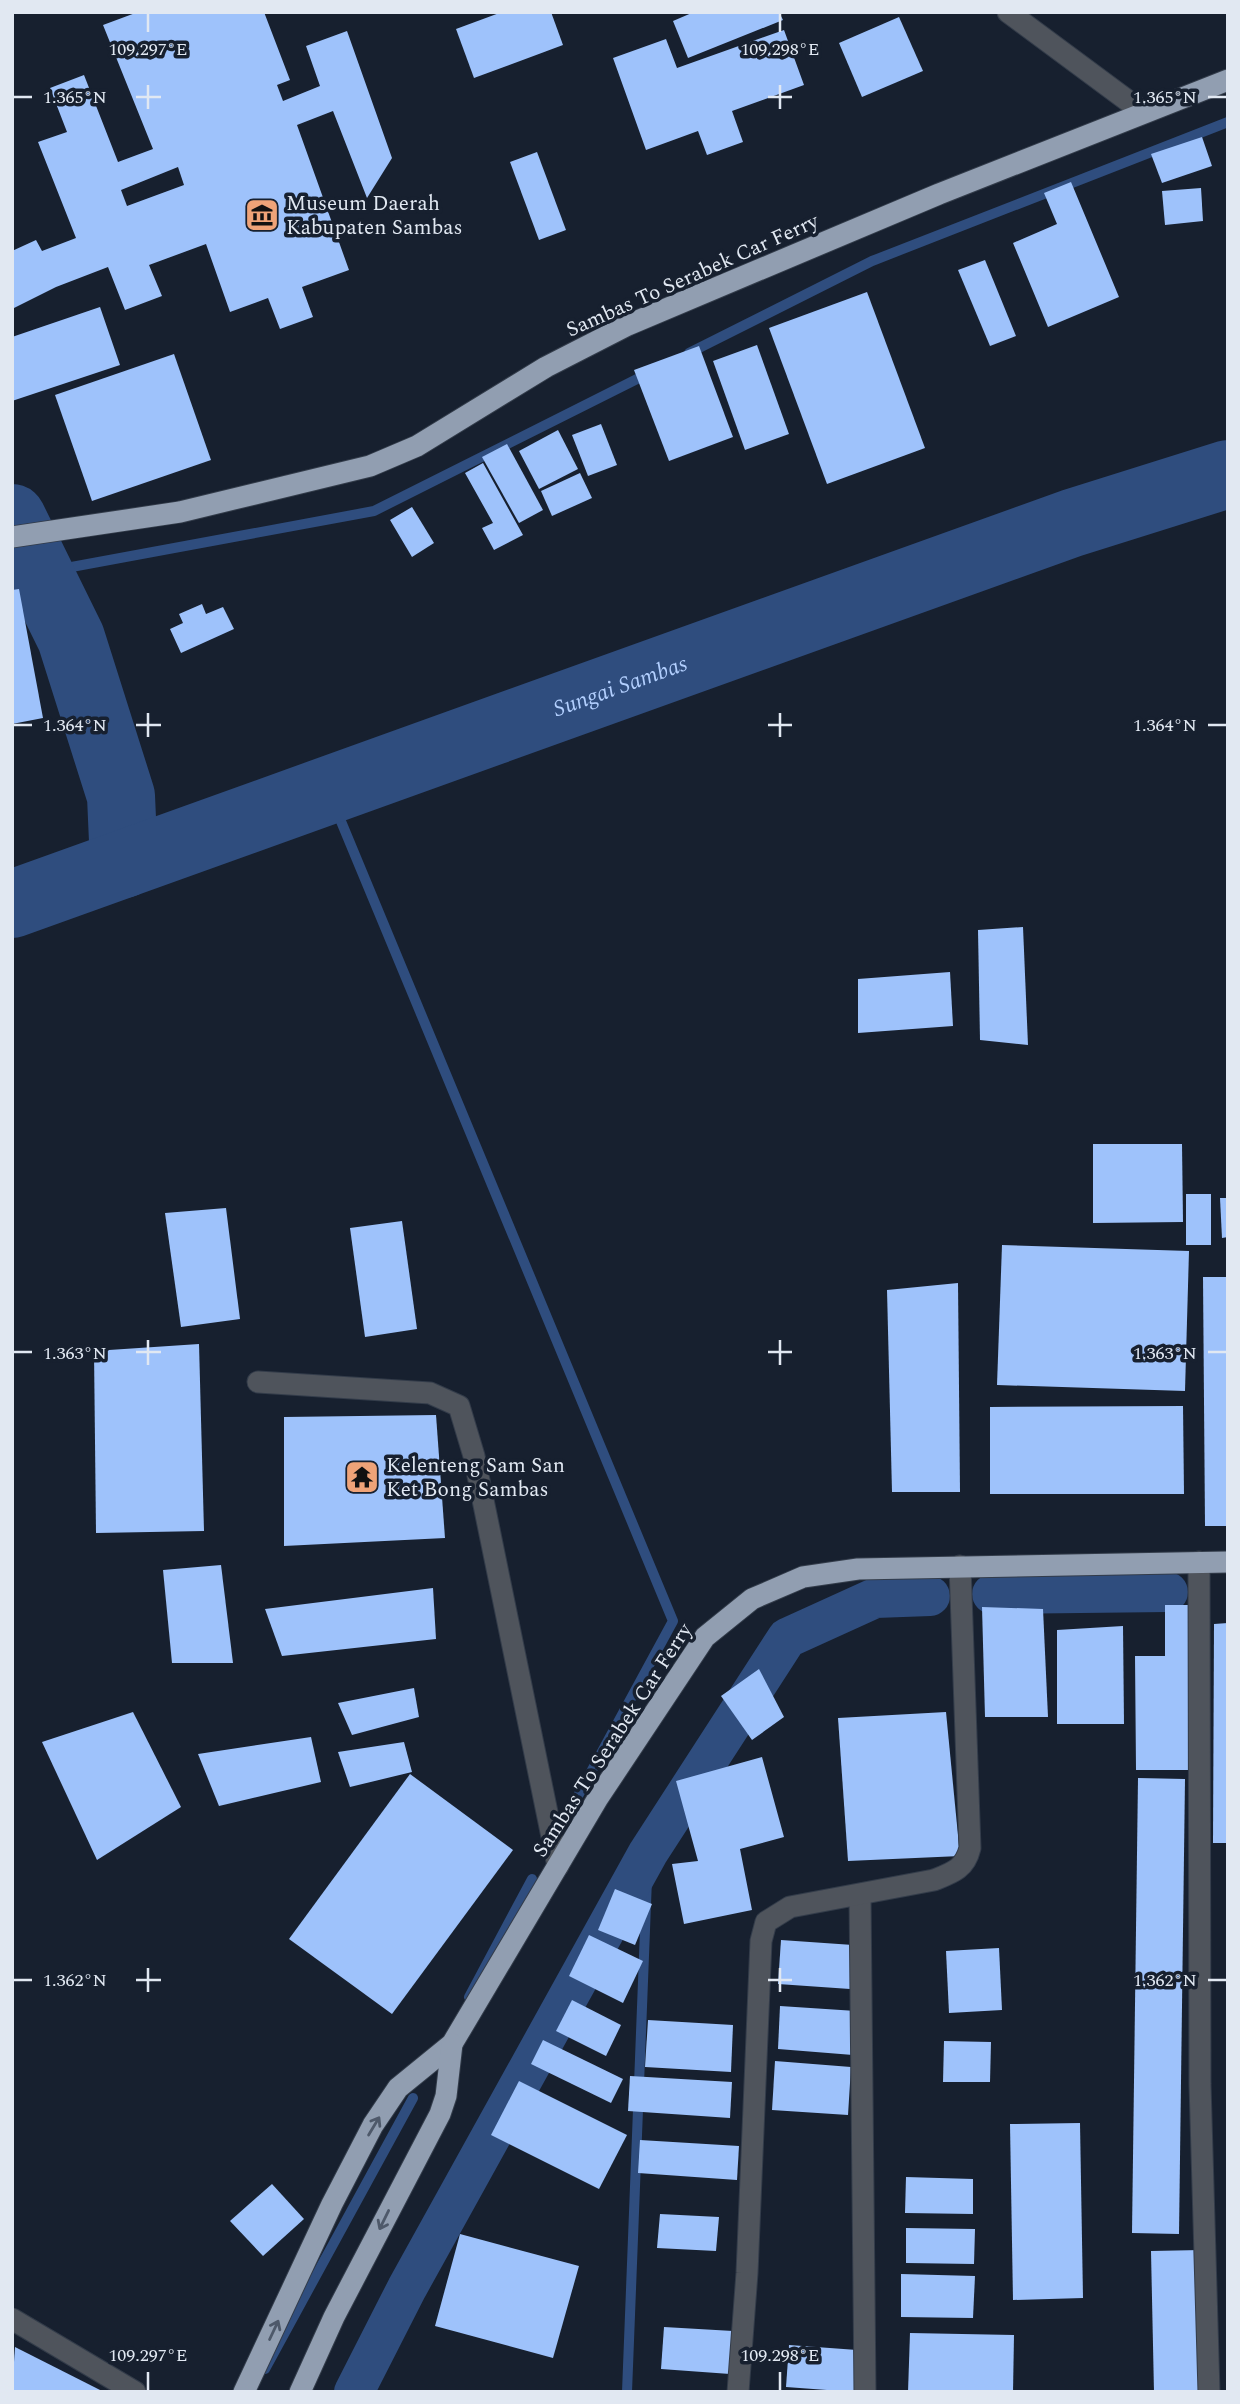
<svg xmlns="http://www.w3.org/2000/svg" width="1240" height="2404" font-family="Spectral,serif">
  <style>
    .lines { fill: none; stroke-linecap: round; stroke-linejoin: round }
    .stream { stroke: #2f4d7e; stroke-width: 10 }
    .canal { stroke: #2f4d7e; stroke-width: 40 }
    .river { stroke: #2f4d7e; stroke-width: 68 }
    .building { fill: #9ec2fb; fill-rule: evenodd }
    .minor-casing { stroke: #333c4a; stroke-width: 23 }
    .highway-casing { stroke: #333c4a; stroke-width: 23 }
    .minor { stroke: #4f545c; stroke-width: 21 }
    .highway { stroke: #919eb1; stroke-width: 21 }
    .oneway { stroke: #4e596a }
    .ticks { fill: none; stroke: #e1e8f2; stroke-width: 2.5 }
    .labels { text-anchor: middle; stroke-width: 7; stroke-linejoin: round; paint-order: stroke }
    .poi-label { font-size: 21px; fill: #e1e8f2; stroke: #17202f; text-anchor: start }
    .street-label { font-size: 21px; fill: #e1e8f2; stroke: #17202f }
    .water-label { font-size: 23px; font-style: italic; fill: #b2cffe; stroke: #17202f }
    .ticks-label { font-size: 18px; text-anchor: middle; fill: #e1e8f2; stroke: #17202f; stroke-width: 7; stroke-linejoin: round; paint-order: stroke }
  </style>
  <rect width="100%" height="100%" fill="#17202f"/>
  <g class="lines">
    <!-- stream -->
    <g class="stream">
      <polyline points="689,353 872,261 1228,122"/>
      <polyline points="12,578 374,511 649,373"/>
      <polyline points="328,790 673,1621 573,1805"/>
      <polyline points="469,1997 532,1879"/>
      <polyline points="265,2369 413,2098"/>
      <polyline points="627,2392 648,1853"/>
    </g>
    <!-- canal -->
    <g class="canal">
      <polyline points="992,1594 1168,1592"/>
      <polyline points="354,2392 407,2288 648,1853 787,1638 875,1598 930,1596"/>
    </g>
    <!-- river -->
    <g class="river">
      <polyline points="12,518 71,638 121,796 124,864"/>
      <path id="s1" d="M12 904 1072 523 1228 474"/>
    </g>
  </g>
  <!-- building -->
  <g class="building">
    <path d="M138 12H264L290 80 277 85 283 101 320 86 306 46 347 31 392 158 367 198 333 111 297 125 349 270 302 287 313 317 280 329 268 298 230 312 206 244 149 265 162 296 125 310 108 267 56 287 12 309V251L36 240 42 251 76 238 38 142 67 132 50 88 84 75 118 162 153 149 103 25ZM178 167 184 185 127 206 121 190Z"/>
    <polygon points="502,12 551,12 563,45 474,78 456,29"/>
    <polygon points="694,12 779,12 783,20 688,58 673,21"/>
    <polygon points="899,17 923,71 862,97 839,43"/>
    <polygon points="784,30 804,85 732,111 743,142 707,155 698,131 646,150 613,58 666,39 677,68"/>
    <polygon points="1202,137 1212,166 1162,183 1151,154"/>
    <polygon points="537,152 566,230 539,240 510,162"/>
    <polygon points="1071,182 1119,297 1048,327 1013,243 1057,224 1044,193"/>
    <polygon points="1201,188 1203,221 1165,225 1162,191"/>
    <polygon points="985,260 1016,336 990,346 958,270"/>
    <polygon points="867,292 925,448 827,484 769,328"/>
    <polygon points="100,307 120,365 12,401 12,337"/>
    <polygon points="757,345 789,434 745,450 713,361"/>
    <polygon points="699,346 733,437 669,461 634,370"/>
    <polygon points="174,354 211,460 92,501 55,395"/>
    <polygon points="601,424 617,465 588,476 572,435"/>
    <polygon points="558,430 578,469 539,489 519,451"/>
    <polygon points="507,444 543,510 519,523 482,457"/>
    <polygon points="483,463 523,535 494,550 482,528 493,523 465,473"/>
    <polygon points="580,473 592,498 552,516 541,491"/>
    <polygon points="412,507 434,543 412,557 390,520"/>
    <polygon points="19,589 43,718 12,724 12,590"/>
    <polygon points="202,604 206,614 223,607 234,629 181,653 170,629 183,623 179,614"/>
    <polygon points="1023,927 1028,1045 980,1040 978,930"/>
    <polygon points="950,972 953,1026 858,1033 858,979"/>
    <polygon points="1093,1144 1182,1144 1183,1222 1093,1223"/>
    <rect x="1186" y="1194" width="25" height="51"/>
    <polygon points="1220,1198 1228,1198 1228,1237 1222,1238"/>
    <polygon points="226,1208 240,1319 181,1327 165,1213"/>
    <polygon points="402,1221 417,1329 365,1337 350,1228"/>
    <polygon points="1002,1245 1189,1251 1185,1391 997,1385"/>
    <polygon points="1203,1277 1228,1277 1228,1526 1205,1526"/>
    <polygon points="958,1283 960,1492 892,1492 887,1290"/>
    <polygon points="199,1344 204,1531 96,1533 94,1351"/>
    <polygon points="1183,1406 1184,1494 990,1494 990,1407"/>
    <polygon points="436,1415 445,1538 284,1546 284,1417"/>
    <polygon points="221,1565 233,1663 172,1663 163,1570"/>
    <polygon points="433,1588 436,1639 282,1656 265,1609"/>
    <polygon points="1165,1605 1189,1605 1190,1770 1136,1770 1135,1656 1165,1656"/>
    <polygon points="982,1607 1043,1609 1048,1717 985,1717"/>
    <polygon points="1228,1623 1228,1843 1213,1843 1214,1624"/>
    <polygon points="1123,1626 1124,1724 1057,1724 1057,1630"/>
    <polygon points="759,1669 784,1717 752,1740 721,1696"/>
    <polygon points="414,1688 419,1717 352,1735 338,1703"/>
    <polygon points="133,1712 181,1807 97,1860 42,1742"/>
    <polygon points="946,1712 960,1856 848,1861 838,1718"/>
    <polygon points="311,1737 321,1782 219,1806 198,1754"/>
    <polygon points="404,1742 412,1772 350,1787 338,1752"/>
    <polygon points="762,1757 784,1837 740,1849 752,1910 684,1924 672,1864 698,1861 676,1781"/>
    <polygon points="410,1774 513,1850 392,2014 289,1939"/>
    <polygon points="1138,1778 1185,1779 1179,2234 1132,2233"/>
    <polygon points="615,1889 652,1904 635,1945 598,1930"/>
    <polygon points="589,1935 643,1961 623,2003 569,1976"/>
    <polygon points="781,1940 853,1945 850,1989 778,1984"/>
    <polygon points="999,1948 1002,2010 949,2013 946,1951"/>
    <polygon points="572,2000 621,2025 606,2056 556,2031"/>
    <polygon points="780,2006 856,2011 853,2055 778,2049"/>
    <polygon points="648,2020 733,2025 731,2072 645,2067"/>
    <polygon points="543,2040 623,2079 611,2103 531,2064"/>
    <polygon points="944,2041 991,2042 990,2082 943,2082"/>
    <polygon points="775,2061 851,2067 848,2115 772,2110"/>
    <polygon points="630,2076 732,2082 730,2118 628,2111"/>
    <polygon points="519,2081 627,2135 599,2189 491,2135"/>
    <polygon points="1080,2123 1083,2298 1013,2300 1010,2124"/>
    <polygon points="640,2140 739,2146 737,2180 638,2173"/>
    <polygon points="906,2177 973,2179 973,2214 905,2213"/>
    <polygon points="272,2184 304,2219 263,2256 230,2221"/>
    <polygon points="660,2214 719,2217 716,2251 657,2248"/>
    <polygon points="906,2228 975,2229 974,2264 906,2263"/>
    <polygon points="460,2234 579,2266 553,2358 435,2326"/>
    <polygon points="1201,2250 1204,2392 1154,2392 1151,2251"/>
    <polygon points="901,2274 975,2276 973,2318 901,2317"/>
    <polygon points="664,2327 733,2331 730,2374 661,2369"/>
    <polygon points="910,2333 1014,2335 1013,2392 908,2392"/>
    <polygon points="789,2345 857,2350 854,2392 786,2387"/>
    <polygon points="15,2347 104,2392 12,2392"/>
  </g>
  <g class="lines">
    <!-- minor casing -->
    <g class="minor-casing">
      <g id="minor">
        <polyline points="1008,12 1143,112"/>
        <polyline points="258,1382 430,1393 459,1406 474,1456 558,1866"/>
        <polyline points="1199,1562 1200,2084 1209,2392"/>
        <polyline points="860,1895 865,2392"/>
        <polyline points="12,2319 135,2392"/>
        <path d="M738 2392 747 2273 761 1941 766 1922 790 1907 934 1880C952 1873 965 1869 970 1848L960 1566"/>
      </g>
    </g>
    <!-- highway casing -->
    <g class="highway-casing">
      <g id="highway">
        <polyline points="12,537 180,512 370,466 417,446 546,367 628,325 939,194 1228,80"/>
        <polyline points="244,2392 332,2204 373,2125 398,2088 452,2044 598,1798 705,1637 752,1599 803,1577 858,1569 1228,1562"/>
        <polyline points="300,2392 334,2317 440,2114 446,2096 452,2044"/>
      </g>
    </g>
    <!-- minor -->
    <use href="#minor" class="minor"/>
    <!-- highway -->
    <use href="#highway" class="highway"/>
  </g>
  <!-- one-way arrows -->
  <defs><path id="oneway-shaft" d="M-6 0H5M1.5-3L5.5 0L1.5 3" fill="none" stroke-width="1.6" stroke-linecap="round" stroke-linejoin="round" transform="scale(1.75)"/></defs>
  <g class="oneway">
    <use href="#oneway-shaft" transform="translate(374 2126) rotate(-59)"/>
    <use href="#oneway-shaft" transform="translate(384 2220) rotate(116)"/>
    <use href="#oneway-shaft" transform="translate(274 2330) rotate(-65)"/>
  </g>
  <!-- ticks -->
  <path class="ticks" d="M148 14V32M780 14V32M148 85V109M780 85V109M14 97H32M136 97H161M768 97H792M1208 97H1226M148 713V737M780 713V737M14 725H32M136 725H161M768 725H792M1208 725H1226M148 1340V1365M780 1340V1365M14 1352H32M136 1352H161M768 1352H792M1208 1352H1226M148 1968V1992M780 1968V1992M14 1980H32M136 1980H161M768 1980H792M1208 1980H1226M148 2372V2390M780 2372V2390"/>
  <!-- icons -->
  <defs>
    <g id="museum-square" transform="scale(1.75)"><rect x="-9" y="-9" width="18" height="18" rx="4" fill="#efa378" stroke="#17202f"/><path d="M0-6L6-3V-2H-6V-3ZM-5-1h2V3h-2ZM-1-1h2V3h-2ZM3-1h2V3H3ZM-6 4H6V6H-6Z" fill="#111"/></g>
    <g id="temple-square" transform="scale(1.75)"><rect x="-9" y="-9" width="18" height="18" rx="4" fill="#efa378" stroke="#17202f"/><path d="M0-6L5-2H3V0L6.5 2.5H4V6H1.5V3h-3V6H-4V2.5H-6.5L-3 0V-2H-5Z" fill="#111"/></g>
  </defs>
  <g fill-rule="evenodd">
    <use href="#museum-square" x="262" y="215"/>
    <use href="#temple-square" x="362" y="1477"/>
  </g>
  <g class="labels">
    <!-- poi labels -->
    <g class="poi-label">
      <text x="286" y="210">Museum Daerah<tspan x="286" dy="24">Kabupaten Sambas</tspan></text>
      <text x="386" y="1472">Kelenteng Sam San<tspan x="386" dy="24">Ket Bong Sambas</tspan></text>
    </g>
    <!-- street labels -->
    <g class="street-label">
      <text transform="translate(692 275) rotate(-24)" y="7">Sambas To Serabek Car Ferry</text>
      <text transform="translate(612 1740) rotate(-57)" y="7">Sambas To Serabek Car Ferry</text>
    </g>
    <!-- water labels -->
    <g class="water-label">
      <text dy="8" stroke="none"><textPath href="#s1" startOffset="646">Sungai Sambas</textPath></text>
    </g>
  </g>
  <g class="ticks-label">
    <text x="148" y="55">109.297°E</text>
    <text x="780" y="55">109.298°E</text>
    <text x="75" y="103">1.365°N</text>
    <text x="1165" y="103">1.365°N</text>
    <text x="75" y="731">1.364°N</text>
    <text x="1165" y="731">1.364°N</text>
    <text x="75" y="1359">1.363°N</text>
    <text x="1165" y="1359">1.363°N</text>
    <text x="75" y="1986">1.362°N</text>
    <text x="1165" y="1986">1.362°N</text>
    <text x="148" y="2361">109.297°E</text>
    <text x="780" y="2361">109.298°E</text>
  </g>
  <!-- border -->
  <rect width="1240" height="2404" fill="none" stroke="#e1e8f2" stroke-width="28"/>
</svg>
